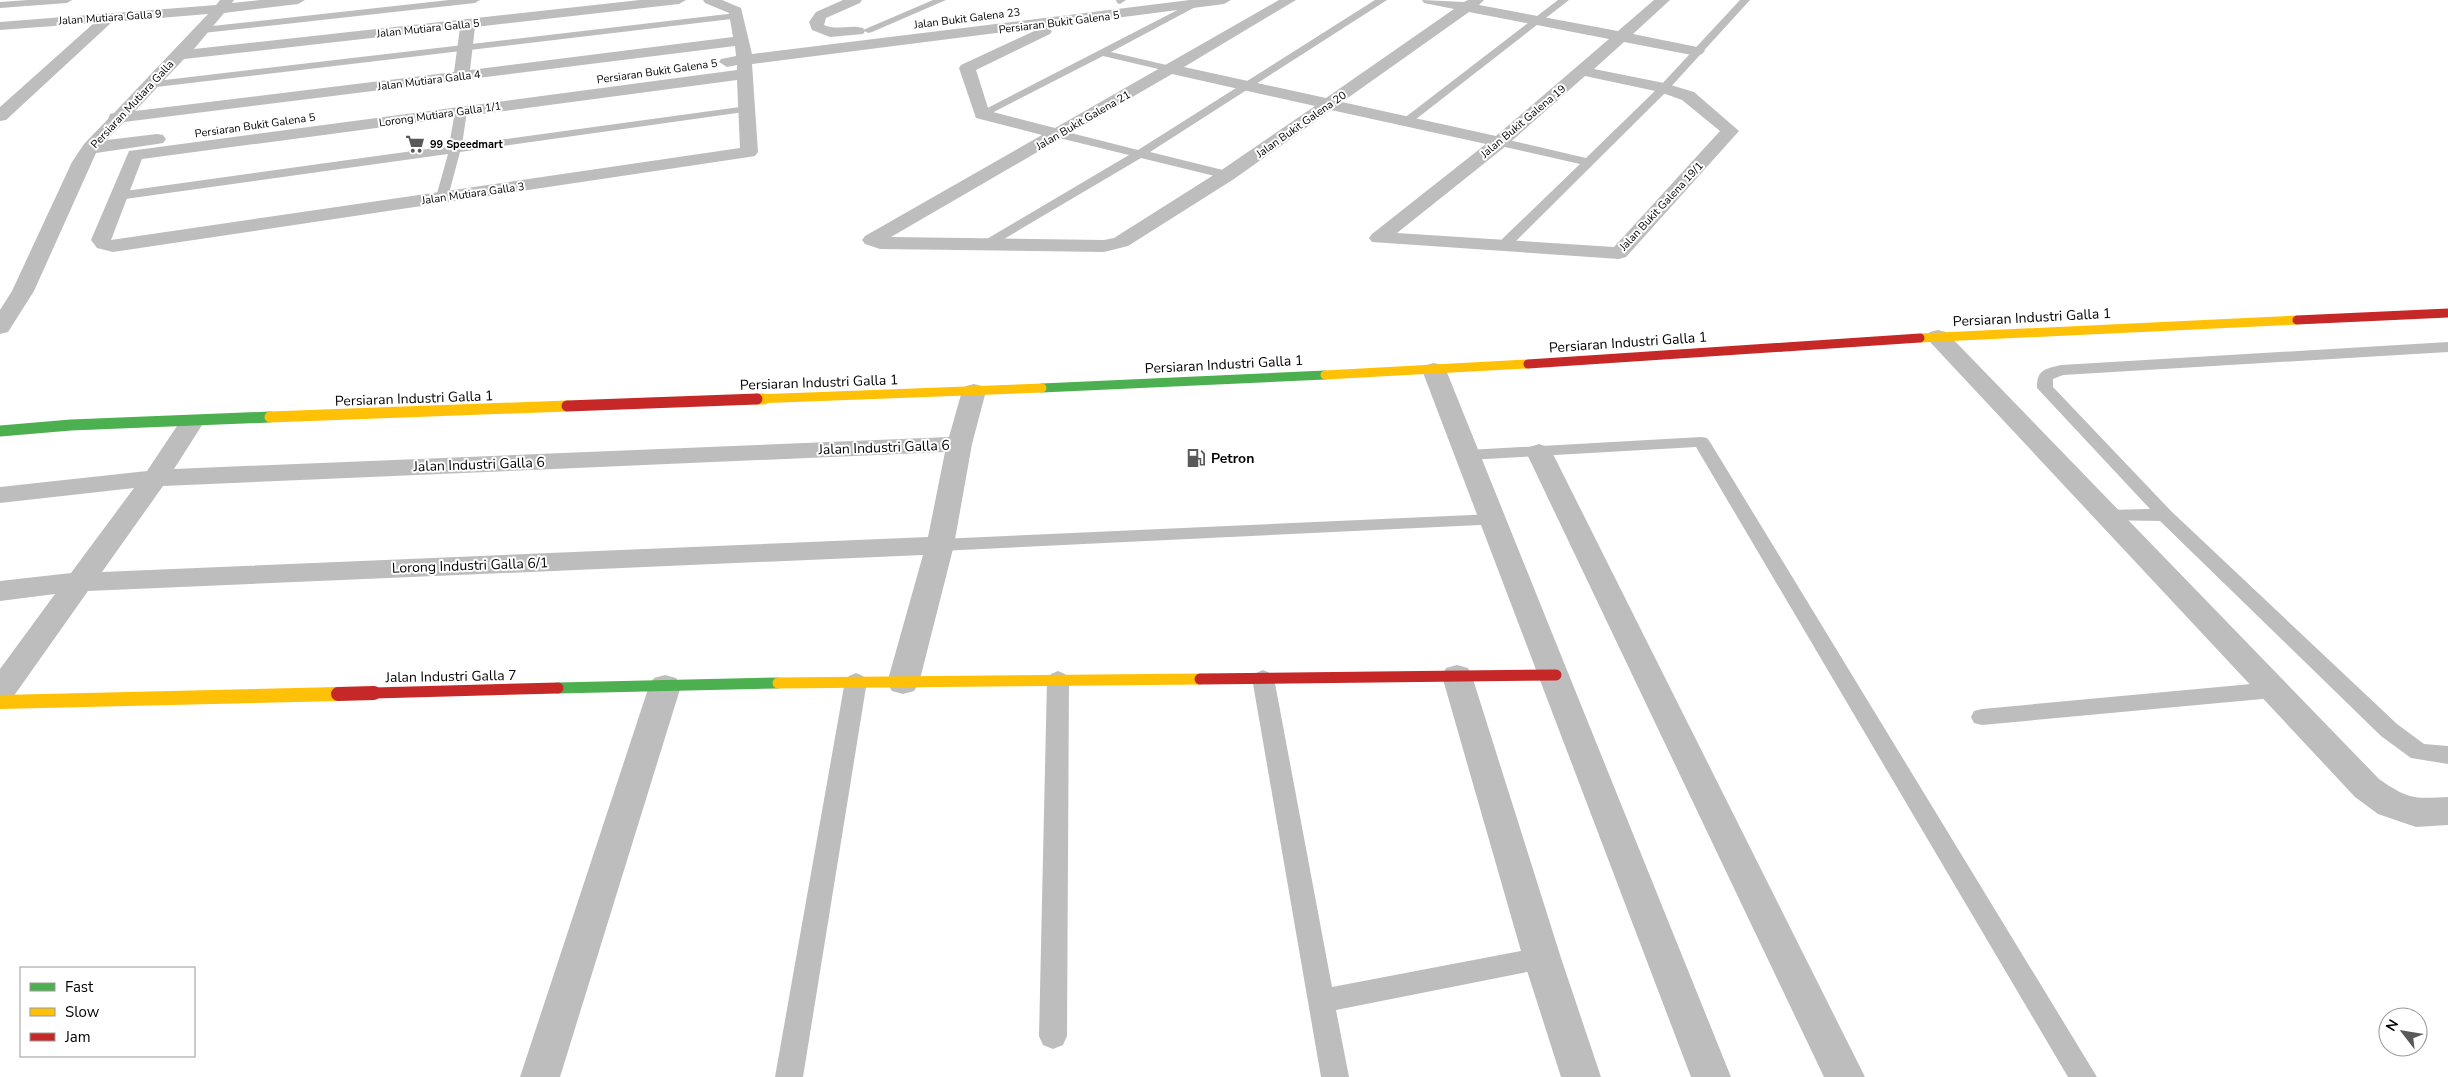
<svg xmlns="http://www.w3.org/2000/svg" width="2448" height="1077" font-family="'Nunito Sans',sans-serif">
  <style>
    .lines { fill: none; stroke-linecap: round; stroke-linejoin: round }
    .lane { fill: #bdbdbd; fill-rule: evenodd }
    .street { fill: #bdbdbd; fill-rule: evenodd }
    .fast-far1 { stroke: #4caf50; stroke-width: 9 }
    .fast { stroke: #4caf50; stroke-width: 11 }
    .slow-far2 { stroke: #ffc107; stroke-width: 9 }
    .slow-far1 { stroke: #ffc107; stroke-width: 11 }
    .slow { stroke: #ffc107; stroke-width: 14 }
    .jam-far2 { stroke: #c62828; stroke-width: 9 }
    .jam-far1 { stroke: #c62828; stroke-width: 11 }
    .jam { stroke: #c62828; stroke-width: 14 }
    .labels { text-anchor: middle; stroke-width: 4; stroke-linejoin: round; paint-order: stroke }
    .far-street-label { font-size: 11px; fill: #000; stroke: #fff }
    .far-poi-label { font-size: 11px; font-weight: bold; fill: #000; stroke: #fff; text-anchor: start }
    .street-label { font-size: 14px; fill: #000; stroke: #fff }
    .poi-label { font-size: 14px; font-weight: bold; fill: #000; stroke: #fff; text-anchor: start }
  </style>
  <rect width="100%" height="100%" fill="#fff"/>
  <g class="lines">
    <!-- lane -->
    <g class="lane">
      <polygon points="28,0 72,0 67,3 0,8 0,2"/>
      <polygon points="449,0 480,0 475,3 203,33 198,30 203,27"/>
      <polygon points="933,0 946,0 872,32 868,33 863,30"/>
      <polygon points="1116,0 1126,0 1120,4 1117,3"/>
      <polygon points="1375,0 1387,0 1150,152 1231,172 1233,175 1231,178 1227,179 1141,158 987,249 977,249 975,246 1129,155 1055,137 1053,134 1055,131 1059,130 1138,150"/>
      <polygon points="1558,0 1569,0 1411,123 1403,123 1401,121 1403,119"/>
      <polygon points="1740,0 1750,0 1668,90 1508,249 1498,249 1496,246 1498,243 1580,164 1496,145 1494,142 1496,139 1500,138 1586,158 1660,86"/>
      <polygon points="1193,2 1201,4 1111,52 1175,67 1175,71 1171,72 1103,56 986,116 982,117 976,114"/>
      <polygon points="736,13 741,16 740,18 148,88 142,85 148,82"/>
      <polygon points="747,106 753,109 751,111 460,152 448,197 442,201 436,197 448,154 118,200 112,196 118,192 449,146 455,111 461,108 467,111 462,145"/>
      <path d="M2448 342V352L2063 375 2053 379V387L2171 511 2397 724 2424 744 2448 746V764L2411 758 2381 736 2160 521 2101 520 2098 516 2101 512 2107 510 2150 509 2037 388C2037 370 2044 369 2061 365Z"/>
      <polygon points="1701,437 1707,438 1710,442 2097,1077 2068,1077 1696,447 1468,460 1462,459 1459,455 1462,451 1468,450"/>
      <polygon points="1494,514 1501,516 1503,520 1501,524 940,551 933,549 931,545 933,541 940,539"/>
      <polygon points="1263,670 1270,673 1274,678 1332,987 1542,947 1551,950 1555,958 1551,966 1542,969 1336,1010 1349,1077 1321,1077 1252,678 1256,673"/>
      <polygon points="1058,671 1065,674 1069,679 1067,1036 1063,1045 1053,1049 1043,1045 1039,1036 1047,679 1051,674"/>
      <polygon points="856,673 863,676 867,681 803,1077 775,1077 845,681 849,676"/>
      <polygon points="2273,682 2281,684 2284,690 2281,696 2273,698 1982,725 1974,723 1971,717 1974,711 1982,709"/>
    </g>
    <!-- street -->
    <g class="street">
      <path d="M220 0H234L232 3 260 0H305L298 4 224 13 194 49 640 0H686L679 4 475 27 470 70 733 37 729 13 705 3 703 0H722L741 8 752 54 1190 0H1231L1224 4 1046 27 1052 31 1050 34 976 70 989 111 1055 128 1279 0H1296L1184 67 1326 98 1454 9 1424 3 1422 0 1464 2 1468 0H1484L1479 5 1618 31 1654 0H1670L1633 34 1702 48 1705 51 1702 54 1697 56 1624 42 1594 69 1664 83 1694 92 1739 131 1626 257 1619 259 1372 242 1369 238 1372 234 1486 144 1331 110 1234 179 1128 246 1104 252 880 249 865 244 862 240 865 236 1042 135 976 118 959 68 961 65 1043 27 752 64 758 152 755 156 749 157 113 252 97 248 91 240 129 151 737 70V65L727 67 719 62 721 59 736 56 735 46 124 122 107 140 157 134 163 135 166 139 163 143 157 144 96 153 34 291 8 332 0 334V310L12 291 72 162 84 144 108 119 110 114 114 113 208 14 112 22 6 120 0 121V107L94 23 0 30V22L216 5ZM1469 12 1609 39 1496 136 1342 102ZM460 28 454 72 135 111 184 59ZM1172 74 1315 106 1220 171 1114 238 1104 240 891 237ZM1585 76 1660 92 1682 100 1720 131 1614 247 1397 233 1506 146ZM737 80 740 148 111 240 142 159Z"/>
      <path d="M843 0H862L860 3 826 18 824 25C837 31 850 24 863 28L865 31 863 34 830 37 812 30 809 22 816 12Z"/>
      <path d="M1938 330 1946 332 2379 779C2408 799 2413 799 2448 797V825L2416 827 2378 814 2355 797 1930 342 1927 337 1930 332Z"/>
      <polygon points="1434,363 1442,365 1446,370 1731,1077 1691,1077 1422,370 1426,365"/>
      <path d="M974 384 982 386 986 391 972 444 954 545 919 683 914 691 903 694 892 691 887 683 923 555 88 591 11 700 0 703V669L55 594 0 601V581L71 573 134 488 0 503V487L147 471 183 417 192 415 201 417 204 422 174 469 949 437 962 391 966 386ZM945 452 928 537 102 572 163 486Z"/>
      <polygon points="1539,444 1548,447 1552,452 1865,1077 1824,1077 1526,452 1530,447"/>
      <polygon points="1457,665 1468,668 1472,676 1561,958 1601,1077 1561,1077 1523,958 1442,676 1446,668"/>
      <polygon points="665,675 676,678 681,686 560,1077 520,1077 649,686 654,678"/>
    </g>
    <!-- fast-far1 -->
    <polyline class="fast-far1" points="1042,388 1325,375"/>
    <!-- fast -->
    <g class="fast">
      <polyline points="0,431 71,425 270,417"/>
      <polyline points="558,688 778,683"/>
    </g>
    <!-- slow-far2 -->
    <g class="slow-far2">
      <polyline points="1920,338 2297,320"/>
      <polyline points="1325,375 1528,364"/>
      <polyline points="757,399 1042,388"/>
    </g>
    <!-- slow-far1 -->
    <g class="slow-far1">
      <polyline points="757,399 764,399"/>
      <polyline points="270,417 567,406"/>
      <polyline points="778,683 1200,679"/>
      <polyline points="327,694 338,694"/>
    </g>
    <!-- slow -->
    <polyline class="slow" points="0,702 338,694"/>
    <!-- jam-far2 -->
    <g class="jam-far2">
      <polyline points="2297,320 2448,313"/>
      <polyline points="1528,364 1920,338"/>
      <polyline points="731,400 757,399"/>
    </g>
    <!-- jam-far1 -->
    <g class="jam-far1">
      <polyline points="567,406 757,399"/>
      <polyline points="1200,679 1556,675"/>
      <polyline points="338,694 558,688"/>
    </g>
    <!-- jam -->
    <polyline class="jam" points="338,694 374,693"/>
  </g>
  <!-- icons -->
  <defs>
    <g id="supermarket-bare" transform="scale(1.5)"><path d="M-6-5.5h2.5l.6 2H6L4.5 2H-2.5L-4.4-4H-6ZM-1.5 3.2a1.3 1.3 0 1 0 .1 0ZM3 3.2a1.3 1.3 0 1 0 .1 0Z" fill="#595959" stroke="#fff" stroke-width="2.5" paint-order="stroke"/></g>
    <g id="fuel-bare" transform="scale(1.5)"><path d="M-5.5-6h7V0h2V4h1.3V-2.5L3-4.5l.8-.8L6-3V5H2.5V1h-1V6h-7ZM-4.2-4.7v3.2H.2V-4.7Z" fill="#595959" stroke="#fff" stroke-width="2.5" paint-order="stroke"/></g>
  </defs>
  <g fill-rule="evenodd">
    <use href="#supermarket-bare" x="415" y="144"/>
    <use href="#fuel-bare" x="1196" y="458"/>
  </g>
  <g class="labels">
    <!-- far-street labels -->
    <g class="far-street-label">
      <text transform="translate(110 17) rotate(-4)" y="4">Jalan Mutiara Galla 9</text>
      <text transform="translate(967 18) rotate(-7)" y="4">Jalan Bukit Galena 23</text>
      <text transform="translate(1059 22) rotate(-7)" y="4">Persiaran Bukit Galena 5</text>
      <text transform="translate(428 28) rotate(-6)" y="4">Jalan Mutiara Galla 5</text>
      <text transform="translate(657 71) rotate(-8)" y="4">Persiaran Bukit Galena 5</text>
      <text transform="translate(429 80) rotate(-7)" y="4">Jalan Mutiara Galla 4</text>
      <text transform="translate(132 104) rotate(-47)" y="4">Persiaran Mutiara Galla</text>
      <text transform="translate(440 114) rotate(-8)" y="4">Lorong Mutiara Galla 1/1</text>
      <text transform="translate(1083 120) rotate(-30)" y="4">Jalan Bukit Galena 21</text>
      <text transform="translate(1523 121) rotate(-40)" y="4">Jalan Bukit Galena 19</text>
      <text transform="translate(1301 124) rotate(-35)" y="4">Jalan Bukit Galena 20</text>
      <text transform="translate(255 125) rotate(-8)" y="4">Persiaran Bukit Galena 5</text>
      <text transform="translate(473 193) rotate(-8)" y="4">Jalan Mutiara Galla 3</text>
      <text transform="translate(1661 206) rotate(-47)" y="4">Jalan Bukit Galena 19/1</text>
    </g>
    <!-- far-poi labels -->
    <g class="far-poi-label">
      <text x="430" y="148">99 Speedmart</text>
    </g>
    <!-- street labels -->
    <g class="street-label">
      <text transform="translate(2032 317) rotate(-3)" y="5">Persiaran Industri Galla 1</text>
      <text transform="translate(1628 342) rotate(-4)" y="5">Persiaran Industri Galla 1</text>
      <text transform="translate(1224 364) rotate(-3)" y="5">Persiaran Industri Galla 1</text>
      <text transform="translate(819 382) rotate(-2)" y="5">Persiaran Industri Galla 1</text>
      <text transform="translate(414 398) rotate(-2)" y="5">Persiaran Industri Galla 1</text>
      <text transform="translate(884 447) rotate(-2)" y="5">Jalan Industri Galla 6</text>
      <text transform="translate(479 464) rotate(-2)" y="5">Jalan Industri Galla 6</text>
      <text transform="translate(470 565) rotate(-2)" y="5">Lorong Industri Galla 6/1</text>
      <text transform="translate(451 676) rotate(-1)" y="5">Jalan Industri Galla 7</text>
    </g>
    <!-- poi labels -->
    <g class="poi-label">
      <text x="1211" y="463">Petron</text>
    </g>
  </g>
  <!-- legend -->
  <rect x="20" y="967" width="175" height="90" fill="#ffffff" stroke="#999999"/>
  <rect x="30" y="983" width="25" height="8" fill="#4caf50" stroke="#999999"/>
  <text x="65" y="992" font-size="15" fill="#000000">Fast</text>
  <rect x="30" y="1008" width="25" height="8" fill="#ffc107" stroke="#999999"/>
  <text x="65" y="1017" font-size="15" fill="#000000">Slow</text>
  <rect x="30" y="1033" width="25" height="8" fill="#c62828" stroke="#999999"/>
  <text x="65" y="1042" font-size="15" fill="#000000">Jam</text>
  <!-- north arrow -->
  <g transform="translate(2403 1032) rotate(301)"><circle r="24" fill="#ffffff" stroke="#999999"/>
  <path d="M0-4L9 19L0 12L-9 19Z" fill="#595959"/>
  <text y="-8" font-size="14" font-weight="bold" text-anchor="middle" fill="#000000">N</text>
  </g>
</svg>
